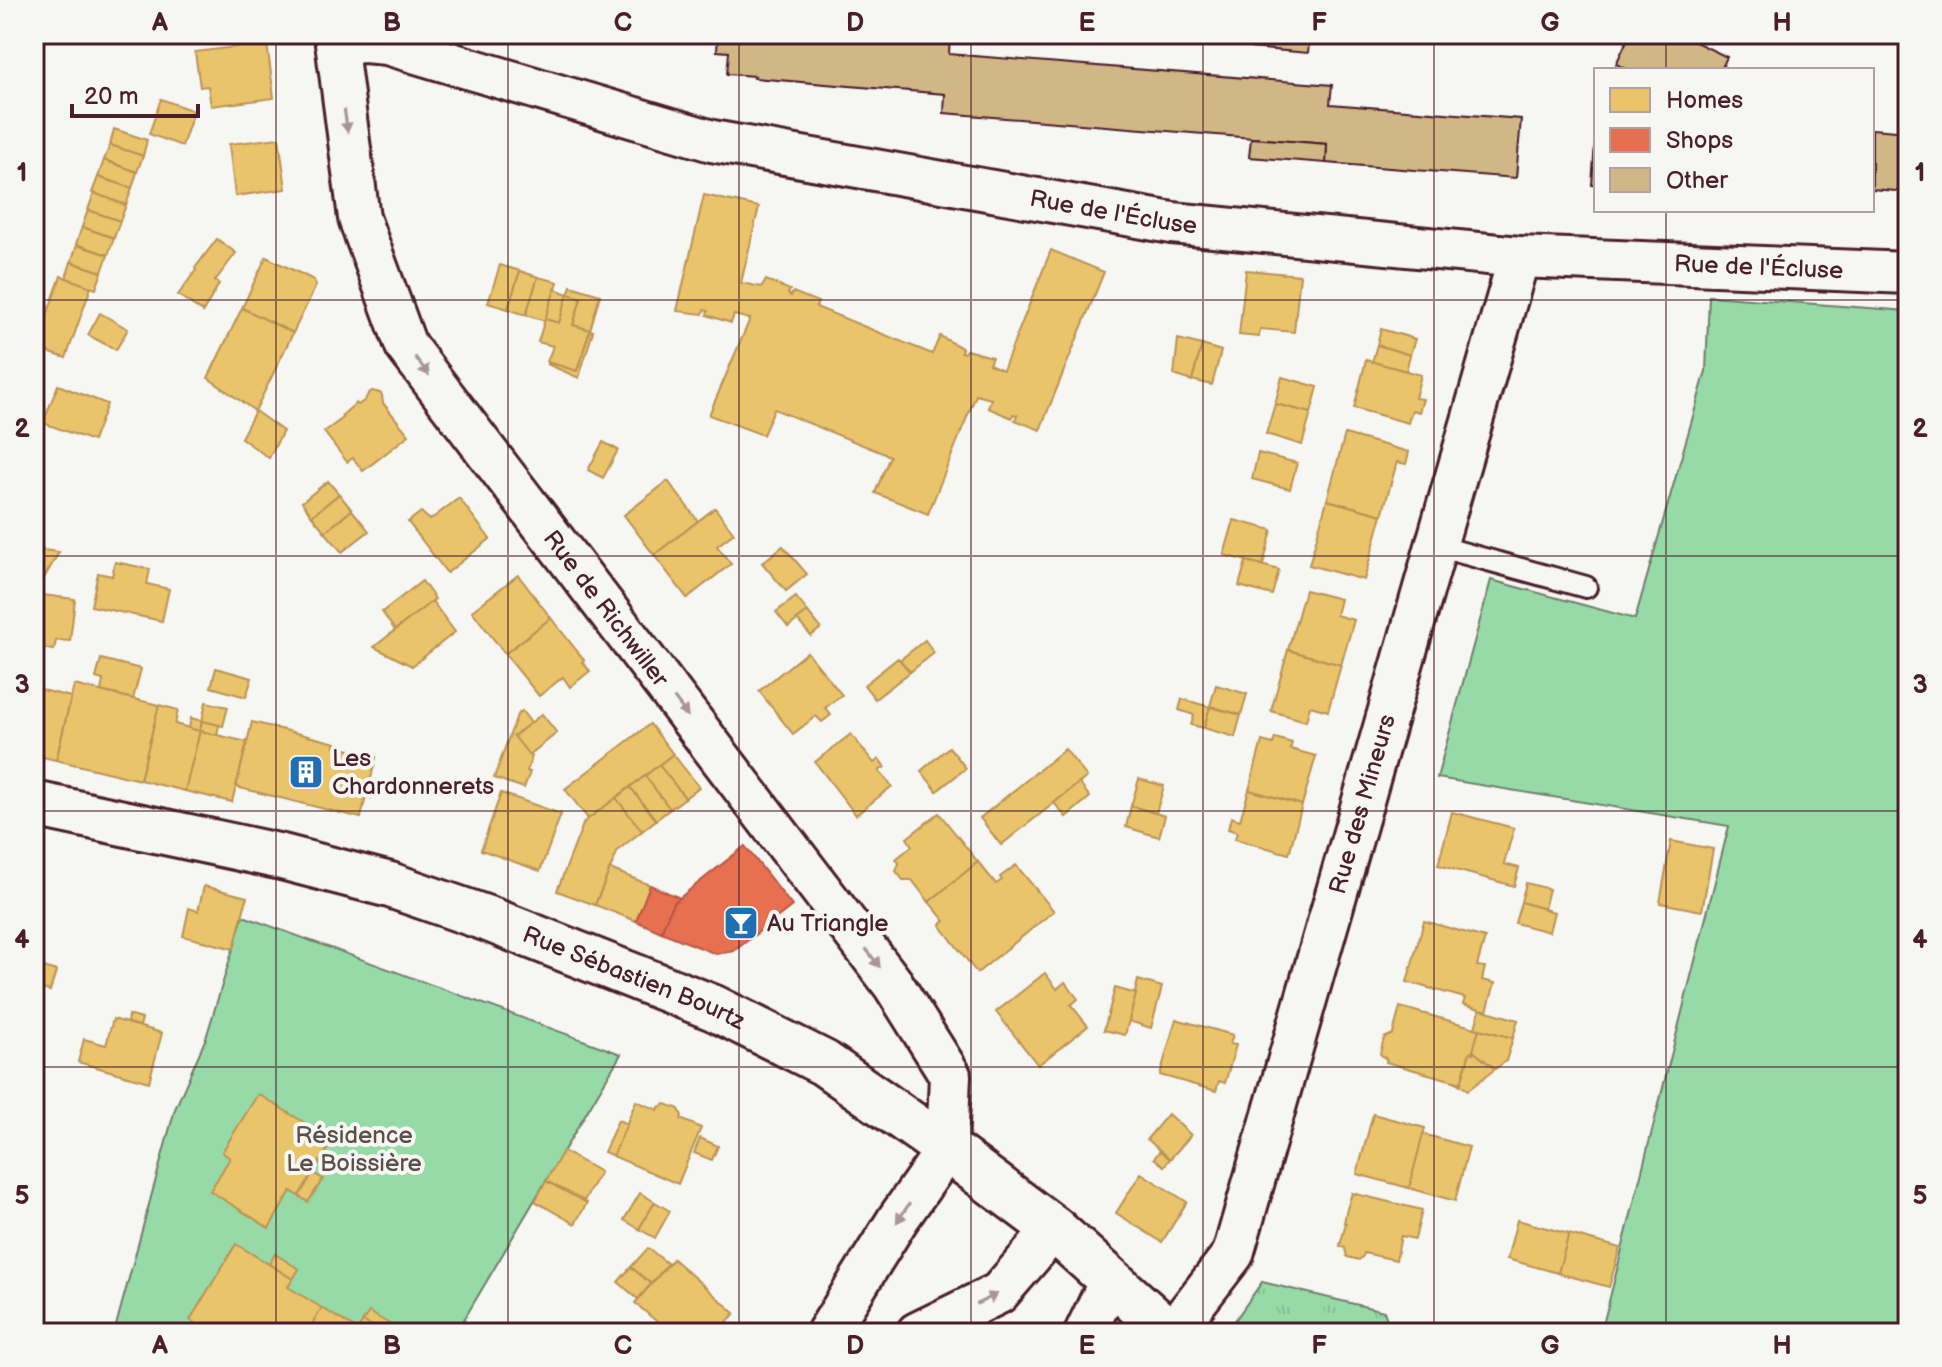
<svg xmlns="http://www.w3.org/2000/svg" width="1942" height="1367" font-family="'Balsamiq Sans',sans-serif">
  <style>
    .park { fill: url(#park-tufts); stroke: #707d69; stroke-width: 2 }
    .garden { fill: #96dba7; stroke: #707d69; stroke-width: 2 }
    .homes { fill: #e9c46a; stroke: #b99257; stroke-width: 2 }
    .shops { fill: #e76f51; stroke: #b85746; stroke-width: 2 }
    .building { fill: #d1b686; stroke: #4a1f2b; stroke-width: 2 }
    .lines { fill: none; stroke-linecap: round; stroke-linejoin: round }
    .service-casing { stroke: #4a1f2b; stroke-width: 26 }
    .minor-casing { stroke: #4a1f2b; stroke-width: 46 }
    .secondary-casing { stroke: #4a1f2b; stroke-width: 50 }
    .service { stroke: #f6f6f2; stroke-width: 20 }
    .minor { stroke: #f6f6f2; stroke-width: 40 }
    .secondary { stroke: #f6f6f2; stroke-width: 44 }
    .oneway { fill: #a99598 }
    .grid { fill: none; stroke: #4a1f2b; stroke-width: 2; stroke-opacity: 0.55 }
    .labels { text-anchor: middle; stroke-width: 8; stroke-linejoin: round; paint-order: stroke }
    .street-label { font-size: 24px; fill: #4a1f2b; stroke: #f6f6f2 }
    .poi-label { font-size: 24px; fill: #4a1f2b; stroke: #f6f6f2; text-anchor: start }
    .park-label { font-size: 24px; fill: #5d4e4a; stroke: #f6f6f2 }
    .neatline { fill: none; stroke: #4a1f2b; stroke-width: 3 }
    .grid-label { font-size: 26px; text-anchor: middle; font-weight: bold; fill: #4a1f2b }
  </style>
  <defs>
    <pattern id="park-tufts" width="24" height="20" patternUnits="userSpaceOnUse" patternTransform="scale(2)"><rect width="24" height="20" fill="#96dba7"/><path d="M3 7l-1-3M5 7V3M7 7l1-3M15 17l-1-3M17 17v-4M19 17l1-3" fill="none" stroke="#83bc90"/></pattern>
  </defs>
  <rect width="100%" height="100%" fill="#f6f6f2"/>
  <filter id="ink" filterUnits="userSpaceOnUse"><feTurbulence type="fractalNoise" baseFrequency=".0125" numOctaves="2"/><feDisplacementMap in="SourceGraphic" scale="16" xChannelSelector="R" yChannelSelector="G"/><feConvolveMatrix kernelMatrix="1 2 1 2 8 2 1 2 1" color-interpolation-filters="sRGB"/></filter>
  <g filter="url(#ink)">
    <!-- park -->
    <polygon class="park" points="1262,1282 1384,1311 1391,1332 1243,1333 1234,1322"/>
    <!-- garden -->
    <g class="garden">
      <polygon points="1709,296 1908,311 1908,1333 1601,1333 1729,826 1437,778 1491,580 1635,619 1706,371"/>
      <polygon points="243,916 621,1054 456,1333 114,1333 175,1109 206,1038"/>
    </g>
    <!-- homes -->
    <g class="homes">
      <polygon points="267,43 274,98 211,106 208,86 200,87 195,52"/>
      <polygon points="161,99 194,111 182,146 149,134"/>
      <polygon points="114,129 147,140 143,156 110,145"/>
      <polygon points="279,138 286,189 235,196 229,144"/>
      <polygon points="110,145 143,156 137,172 104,160"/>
      <polygon points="104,160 137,172 132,188 98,177"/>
      <polygon points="98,177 132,188 126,205 92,193"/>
      <polygon points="94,193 126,205 120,221 88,210"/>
      <polygon points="704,195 759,207 741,283 762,287 766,280 790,290 788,294 791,296 793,292 818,302 816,307 932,354 940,336 962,348 961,352 964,353 966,350 992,357 989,364 1003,370 1051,250 1104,272 1040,430 1015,420 1017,415 1013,414 1012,418 988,408 991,399 976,395 928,514 875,493 890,456 774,409 763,435 709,415 750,319 734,315 731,323 707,315 708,311 704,310 703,314 677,311"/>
      <polygon points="88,210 120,221 114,238 82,227"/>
      <polygon points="82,227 114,238 108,255 76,244"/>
      <polygon points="217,239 236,253 215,281 219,284 203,312 178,295 196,270 195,268"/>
      <polygon points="77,245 108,255 102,272 71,262"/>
      <polygon points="266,257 314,280 316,286 293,333 242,308"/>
      <polygon points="71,262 102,272 96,289 66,278"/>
      <polygon points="500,265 520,271 508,309 488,303"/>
      <polygon points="1246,270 1300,275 1294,332 1260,329 1259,337 1239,335"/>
      <polygon points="520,271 538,277 526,315 508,309"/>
      <polygon points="61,276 91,287 66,358 35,348"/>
      <polygon points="538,277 558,282 545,321 526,315"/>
      <polygon points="571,286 600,295 590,330 573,325 581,298 568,294"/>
      <polygon points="555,289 568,294 559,323 545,319"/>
      <polygon points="568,294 581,298 573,325 590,330 577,371 547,362 553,346 538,342 545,319 559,323"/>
      <polygon points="242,308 293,333 255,411 208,378"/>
      <polygon points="100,313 128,329 116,350 88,335"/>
      <polygon points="1381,329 1415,339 1410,355 1377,345"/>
      <polygon points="590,330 593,331 579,378 547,364 547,362 577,371"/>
      <polygon points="1178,339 1202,345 1192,381 1174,375"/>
      <polygon points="1202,345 1221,351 1212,385 1192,380"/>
      <polygon points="1377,345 1410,355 1406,371 1372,362"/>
      <polygon points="1366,360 1421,375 1415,398 1423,399 1419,412 1412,410 1408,423 1354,408"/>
      <polygon points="1282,377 1318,387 1311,413 1275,404"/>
      <polygon points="58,385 107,404 93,441 43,423"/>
      <polygon points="372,391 380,393 382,395 383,403 409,435 363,471 353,458 347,462 324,432 343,418 341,416 356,403 358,405 365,400 368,394"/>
      <polygon points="1275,404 1311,413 1302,445 1266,434"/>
      <polygon points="255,411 283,431 269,458 241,438"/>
      <polygon points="1345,434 1409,452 1406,464 1397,462 1382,515 1327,500"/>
      <polygon points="603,442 618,450 603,478 588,470"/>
      <polygon points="1258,453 1297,463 1290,489 1252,479"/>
      <polygon points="328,481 339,494 312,516 302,502"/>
      <polygon points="668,481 698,521 654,555 624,515"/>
      <polygon points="339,494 352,510 325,532 312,516"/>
      <polygon points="459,498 490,539 447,573 408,522 421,512 430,520"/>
      <polygon points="1327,500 1382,515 1364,580 1309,565"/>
      <polygon points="715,508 734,533 717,546 731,564 687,598 654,555"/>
      <polygon points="352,510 369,531 342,552 325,532"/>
      <polygon points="1234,520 1272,530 1263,565 1224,555"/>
      <polygon points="783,546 807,574 786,591 762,563"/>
      <polygon points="34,549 59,552 35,594 34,594"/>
      <polygon points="1246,561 1279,570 1272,595 1239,586"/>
      <polygon points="115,562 150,569 147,584 169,589 162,621 91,606 98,573 112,576"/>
      <polygon points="518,575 551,618 505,654 472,611"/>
      <polygon points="422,581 435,599 395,630 382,612"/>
      <polygon points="1305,590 1340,599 1336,615 1354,620 1341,665 1288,650"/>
      <polygon points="35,594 75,599 70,641 56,640 54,650 34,647"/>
      <polygon points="796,597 808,612 788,627 776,612"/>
      <polygon points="432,601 455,632 412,666 374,647"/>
      <polygon points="808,612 821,628 811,636 797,620"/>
      <polygon points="551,618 584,660 582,662 590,671 570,687 563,677 539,696 505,654"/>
      <polygon points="925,640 934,653 910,672 900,660"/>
      <polygon points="1288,650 1341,665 1328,711 1310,706 1306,721 1271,711"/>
      <polygon points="807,652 842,695 825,708 831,715 822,722 816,716 793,734 759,691"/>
      <polygon points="898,658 910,672 875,699 864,685"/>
      <polygon points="101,659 141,669 133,699 101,691 103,680 96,678"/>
      <polygon points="216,668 252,678 246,697 211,687"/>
      <polygon points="74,685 159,705 140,780 56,760"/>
      <polygon points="1216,685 1247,694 1241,715 1210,706"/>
      <polygon points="34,688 71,697 56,760 34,755"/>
      <polygon points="1182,699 1210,707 1204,728 1191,725 1194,715 1179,710"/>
      <polygon points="206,702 228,707 223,726 202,721"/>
      <polygon points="159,705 178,710 175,724 200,731 185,791 140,780"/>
      <polygon points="1210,707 1241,715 1235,737 1204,728"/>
      <polygon points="522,711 531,723 514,736 532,756 527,771 530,772 524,788 494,778 517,715"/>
      <polygon points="542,714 557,733 529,755 514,736"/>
      <polygon points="191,718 202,721 200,731 189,728"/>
      <polygon points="202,721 219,725 217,735 200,731"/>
      <polygon points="252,722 336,743 335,746 376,757 368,791 372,792 371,798 366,796 361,818 236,787"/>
      <polygon points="650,724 673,754 589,820 565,789"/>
      <polygon points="200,731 247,742 232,802 185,791"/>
      <polygon points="851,734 874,763 879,759 885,767 879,771 892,786 856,815 815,762"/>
      <polygon points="1275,738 1292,743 1290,749 1316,756 1302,805 1249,790 1262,741 1273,744"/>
      <polygon points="949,747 966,768 937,791 921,771"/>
      <polygon points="1065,749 1087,777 1001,845 980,818"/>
      <polygon points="673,754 699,787 685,798 659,765"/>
      <polygon points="659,765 685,798 670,809 645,776"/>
      <polygon points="645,776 670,809 656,820 630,787"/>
      <polygon points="1139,779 1164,786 1156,813 1131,806"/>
      <polygon points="1079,783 1090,797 1066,817 1054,803"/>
      <polygon points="630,787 656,820 642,831 616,798"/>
      <polygon points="1249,790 1302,805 1289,854 1235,839 1237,832 1228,829 1231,817 1240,820"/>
      <polygon points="501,793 561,814 540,871 481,850"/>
      <polygon points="616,798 642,831 618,850 595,905 557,891 584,822"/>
      <polygon points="1131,806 1165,816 1159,837 1126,827"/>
      <polygon points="1452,812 1514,828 1504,864 1519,868 1514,886 1438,865"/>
      <polygon points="939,813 978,862 929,902 912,880 903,880 896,871 899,863 896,859 912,846 907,838"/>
      <polygon points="1671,841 1713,849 1702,911 1660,903"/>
      <polygon points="978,862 996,884 1002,880 1000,877 1016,865 1054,911 977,973 940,925 945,921 929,902"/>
      <polygon points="610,869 650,885 636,921 595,905"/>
      <polygon points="1526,883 1549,889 1544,909 1521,902"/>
      <polygon points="204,886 247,897 234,949 183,936 189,908 198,911"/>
      <polygon points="1521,902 1554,912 1549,932 1515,923"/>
      <polygon points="1424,921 1485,938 1477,966 1485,967 1482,980 1495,983 1487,1011 1463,1004 1465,998 1407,982"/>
      <polygon points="34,964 56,971 50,991 34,987"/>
      <polygon points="1045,973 1057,989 1065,982 1078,999 1071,1005 1088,1026 1038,1065 996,1012"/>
      <polygon points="1138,980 1162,987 1151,1028 1129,1021 1136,994 1135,993"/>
      <polygon points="1115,988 1136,994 1125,1035 1104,1030"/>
      <polygon points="1400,1007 1479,1029 1473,1053 1470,1052 1461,1083 1386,1062 1387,1060 1380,1054 1384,1038 1393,1034"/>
      <polygon points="1480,1009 1518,1020 1513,1038 1475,1028"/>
      <polygon points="128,1015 142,1019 140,1026 127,1023"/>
      <polygon points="113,1019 162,1033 149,1082 78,1062 84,1039 106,1045"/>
      <polygon points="1176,1019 1233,1035 1230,1044 1236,1045 1225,1083 1219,1081 1216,1091 1160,1075"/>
      <polygon points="1479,1029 1513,1038 1506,1061 1495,1069 1473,1051"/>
      <polygon points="1473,1051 1495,1069 1468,1090 1454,1081 1461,1083 1470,1052 1473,1053"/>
      <polygon points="258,1094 333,1140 299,1196 291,1191 269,1228 210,1191 230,1158 222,1152"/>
      <polygon points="636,1101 658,1110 659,1107 666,1104 679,1109 682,1116 681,1119 701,1128 678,1184 613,1156"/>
      <polygon points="1168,1114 1191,1135 1170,1159 1147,1139"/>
      <polygon points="1373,1114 1425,1128 1409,1188 1357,1174"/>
      <polygon points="618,1120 627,1124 613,1156 604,1152"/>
      <polygon points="1423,1134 1469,1147 1455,1201 1409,1188"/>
      <polygon points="700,1138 718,1146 712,1160 694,1153"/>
      <polygon points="563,1151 600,1172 584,1201 546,1181"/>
      <polygon points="1160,1151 1170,1159 1164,1166 1154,1158"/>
      <polygon points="313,1173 323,1179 308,1202 299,1196"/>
      <polygon points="1141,1173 1187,1202 1162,1242 1116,1213"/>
      <polygon points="546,1181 587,1203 575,1224 535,1201"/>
      <polygon points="640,1193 655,1202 639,1229 624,1220"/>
      <polygon points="1352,1193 1422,1210 1415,1239 1401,1236 1396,1260 1364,1253 1363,1256 1359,1260 1347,1257 1345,1248 1340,1246 1346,1223 1344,1223 1346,1212"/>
      <polygon points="655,1202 670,1211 655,1238 639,1229"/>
      <polygon points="1517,1220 1569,1234 1558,1273 1507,1259"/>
      <polygon points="1569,1234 1620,1248 1609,1287 1558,1273"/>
      <polygon points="236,1244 293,1279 288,1287 322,1308 307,1333 211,1333 190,1320"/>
      <polygon points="648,1248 668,1264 651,1284 631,1267"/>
      <polygon points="275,1254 299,1269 293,1279 269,1264"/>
      <polygon points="673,1259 735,1313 718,1333 670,1333 635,1303"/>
      <polygon points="631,1267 651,1284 638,1299 618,1282"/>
      <polygon points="322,1308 358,1330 363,1321 382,1333 307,1333"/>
      <polygon points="369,1312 393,1326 389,1333 382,1333 363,1321"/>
    </g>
    <!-- shops -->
    <g class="shops">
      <polygon points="745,846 792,906 734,951 716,954 661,932 673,903"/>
      <polygon points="650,885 680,898 673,903 661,932 636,921"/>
    </g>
    <!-- building -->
    <g class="building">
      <polygon points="718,34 950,35 949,54 1332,85 1330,104 1521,119 1516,178 1326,163 1327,144 944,113 945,94 754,78 755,76 727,74 729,52 717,51"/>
      <polygon points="1252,34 1310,34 1308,53 1251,48"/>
      <polygon points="1630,34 1679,34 1727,57 1721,70 1628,70 1616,64"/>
      <polygon points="1596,128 1596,185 1592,185"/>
      <polygon points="1872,129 1908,132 1908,192 1872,189"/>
      <polygon points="1251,138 1327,144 1326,163 1249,157"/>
    </g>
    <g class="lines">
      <!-- service casing -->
      <g class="service-casing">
        <polyline id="service" points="1437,546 1586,587"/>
      </g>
      <!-- minor casing -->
      <g class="minor-casing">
        <g id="minor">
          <path id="s1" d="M335 34 359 218 406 346 893 984 950 1075 947 1149 898 1219 827 1333"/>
          <path id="s2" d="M336 43 364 42 387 44 712 141 1172 223 1519 257 1908 273"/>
          <polyline points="917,1333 999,1293 1054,1229"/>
          <polyline points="1085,1333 1110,1281"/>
          <path id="s3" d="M1172 1333 1233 1254 1519 257"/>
        </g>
      </g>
      <!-- secondary casing -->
      <g class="secondary-casing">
        <g id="secondary">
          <path id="s4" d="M34 804 282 857 390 885 491 920 714 1008 824 1063 947 1149 1054 1229 1154 1319 1173 1333"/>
        </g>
      </g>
      <!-- service -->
      <use href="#service" class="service"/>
      <!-- minor -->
      <use href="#minor" class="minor"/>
      <!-- secondary -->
      <use href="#secondary" class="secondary"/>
    </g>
    <!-- one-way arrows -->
    <defs><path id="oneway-solid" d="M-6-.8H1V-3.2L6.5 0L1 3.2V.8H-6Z" transform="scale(2)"/></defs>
    <g class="oneway">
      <use href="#oneway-solid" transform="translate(346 121) rotate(82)"/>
      <use href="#oneway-solid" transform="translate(422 366) rotate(53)"/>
      <use href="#oneway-solid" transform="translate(681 707) rotate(53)"/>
      <use href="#oneway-solid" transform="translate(873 958) rotate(53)"/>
      <use href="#oneway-solid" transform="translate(903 1213) rotate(124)"/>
      <use href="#oneway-solid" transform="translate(987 1299) rotate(-26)"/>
    </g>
  </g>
  <!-- grid -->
  <path class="grid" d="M276 34V1333M508 34V1333M739 34V1333M971 34V1333M1203 34V1333M1434 34V1333M1666 34V70M1666 210V1333M34 300H1908M34 556H1908M34 811H1908M34 1067H1908"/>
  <!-- icons -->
  <defs>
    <g id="building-square" transform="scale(1.8)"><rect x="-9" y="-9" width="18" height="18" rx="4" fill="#1f6fb2" stroke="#f6f6f2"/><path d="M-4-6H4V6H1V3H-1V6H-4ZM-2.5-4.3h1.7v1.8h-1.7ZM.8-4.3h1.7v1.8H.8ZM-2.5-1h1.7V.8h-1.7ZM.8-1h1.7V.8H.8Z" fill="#fff"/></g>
    <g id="bar-square" transform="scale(1.8)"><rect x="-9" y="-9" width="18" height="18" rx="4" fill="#1f6fb2" stroke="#f6f6f2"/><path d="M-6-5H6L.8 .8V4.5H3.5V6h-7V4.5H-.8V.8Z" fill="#fff"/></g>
  </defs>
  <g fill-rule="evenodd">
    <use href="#building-square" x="306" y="772"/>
    <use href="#bar-square" x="741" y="923"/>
  </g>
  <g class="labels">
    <!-- street labels -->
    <g class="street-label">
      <text dy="8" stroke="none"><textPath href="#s2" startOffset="798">Rue de l'Écluse</textPath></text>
      <text dy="8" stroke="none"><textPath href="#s2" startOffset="1446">Rue de l'Écluse</textPath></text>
      <text dy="8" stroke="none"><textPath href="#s1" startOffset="652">Rue de Richwiller</textPath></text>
      <text dy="8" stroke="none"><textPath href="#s3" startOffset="568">Rue des Mineurs</textPath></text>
      <text dy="8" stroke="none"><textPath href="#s4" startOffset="626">Rue Sébastien Bourtz</textPath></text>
    </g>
    <!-- poi labels -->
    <g class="poi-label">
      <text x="332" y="766">Les<tspan x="332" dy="28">Chardonnerets</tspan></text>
      <text x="767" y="931">Au Triangle</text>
    </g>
    <!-- park labels -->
    <g class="park-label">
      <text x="354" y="1143">Résidence<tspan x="354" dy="28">Le Boissière</tspan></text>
    </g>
  </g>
  <!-- margin -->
  <rect width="1942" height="1367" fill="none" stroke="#f6f6f2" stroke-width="88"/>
  <!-- legend -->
  <rect x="1594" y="68" width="280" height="144" fill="#f6f6f2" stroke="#b1a0a2" stroke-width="2"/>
  <rect x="1610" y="88" width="40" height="24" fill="#e9c46a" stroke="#b1a0a2" stroke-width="2"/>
  <text x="1666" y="108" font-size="24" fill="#4a1f2b">Homes</text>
  <rect x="1610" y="128" width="40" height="24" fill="#e76f51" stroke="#b1a0a2" stroke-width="2"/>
  <text x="1666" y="148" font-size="24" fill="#4a1f2b">Shops</text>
  <rect x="1610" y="168" width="40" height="24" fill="#d1b686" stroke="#b1a0a2" stroke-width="2"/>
  <text x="1666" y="188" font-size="24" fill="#4a1f2b">Other</text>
  <!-- scale -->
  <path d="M72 104v12h126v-12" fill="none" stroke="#4a1f2b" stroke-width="4"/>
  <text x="84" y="104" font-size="24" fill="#4a1f2b" stroke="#f6f6f2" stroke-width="6" paint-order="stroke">20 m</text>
  <rect x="44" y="44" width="1854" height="1279" class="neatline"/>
  <g class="grid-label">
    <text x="160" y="31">A</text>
    <text x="392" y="31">B</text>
    <text x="623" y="31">C</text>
    <text x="855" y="31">D</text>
    <text x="1087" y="31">E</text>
    <text x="1319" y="31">F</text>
    <text x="1550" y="31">G</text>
    <text x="1782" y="31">H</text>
    <text x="22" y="181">1</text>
    <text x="1920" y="181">1</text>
    <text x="22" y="437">2</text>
    <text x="1920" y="437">2</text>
    <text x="22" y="693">3</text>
    <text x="1920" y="693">3</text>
    <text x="22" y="948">4</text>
    <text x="1920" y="948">4</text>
    <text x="22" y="1204">5</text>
    <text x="1920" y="1204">5</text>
    <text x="160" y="1354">A</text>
    <text x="392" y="1354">B</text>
    <text x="623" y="1354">C</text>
    <text x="855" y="1354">D</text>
    <text x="1087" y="1354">E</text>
    <text x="1319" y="1354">F</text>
    <text x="1550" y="1354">G</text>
    <text x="1782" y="1354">H</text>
  </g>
</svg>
